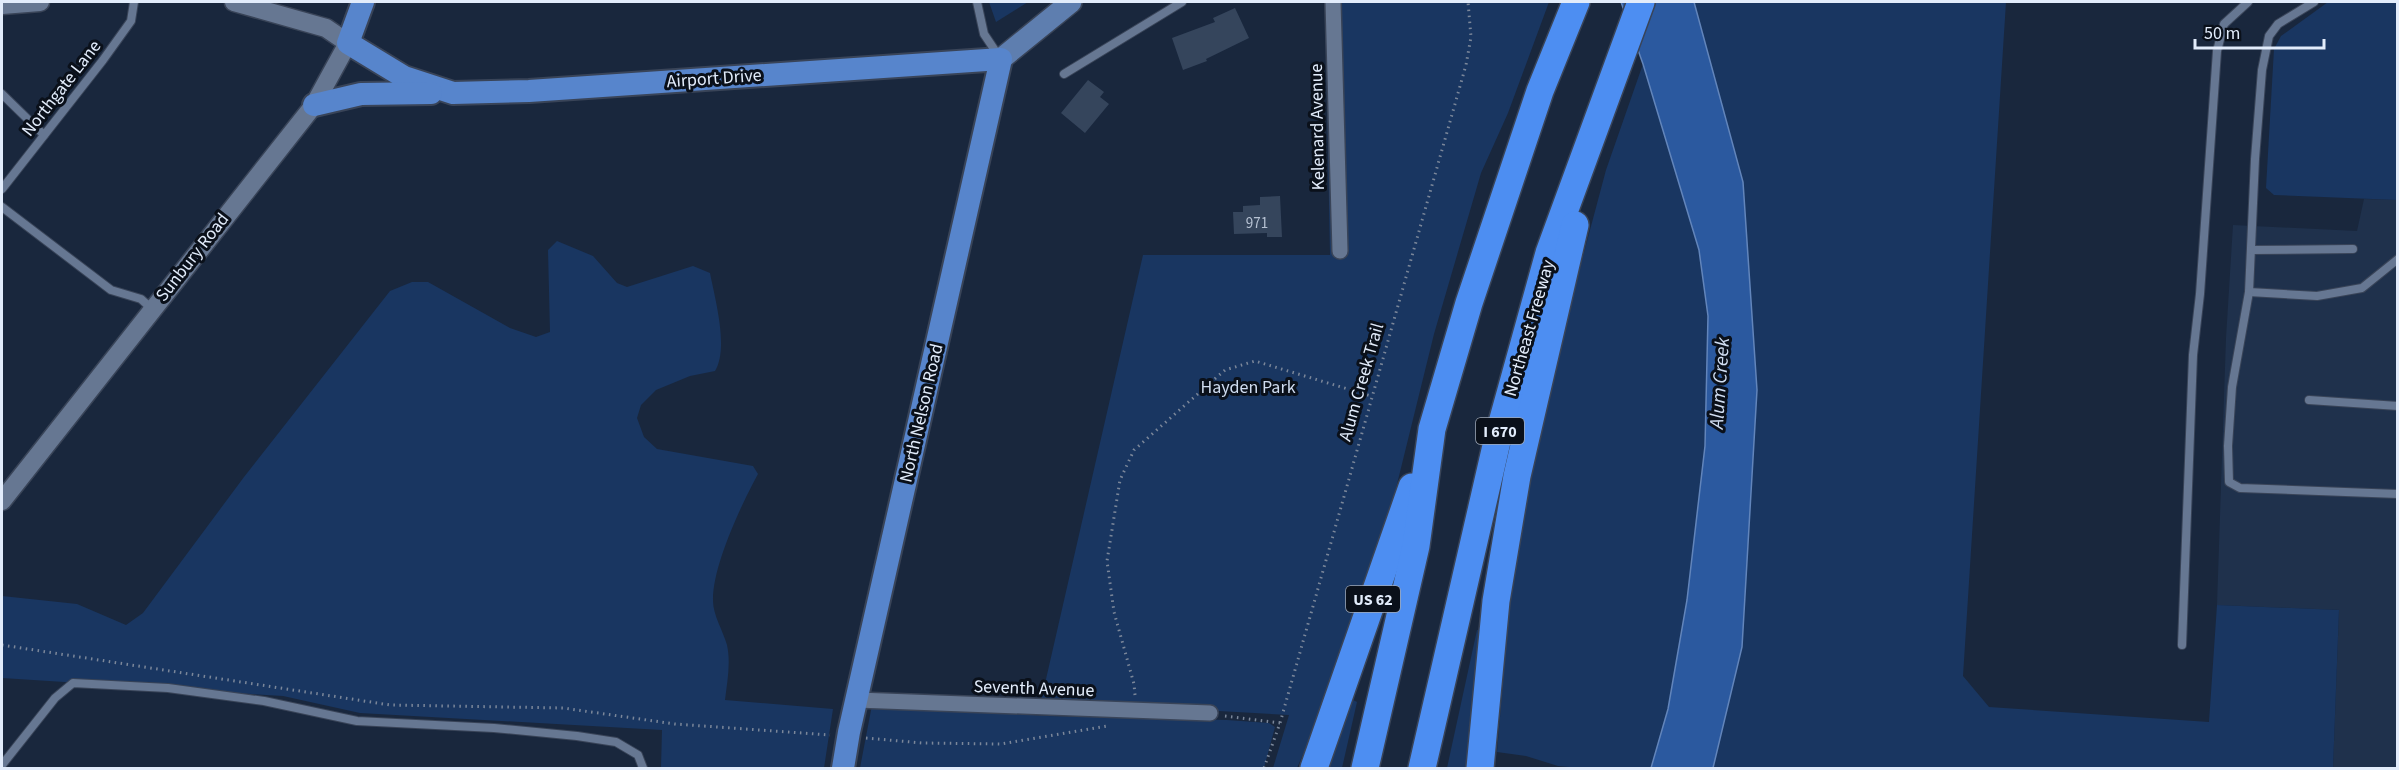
<svg xmlns="http://www.w3.org/2000/svg" width="2399" height="770" font-family="'Source Sans 3',sans-serif">
  <style>
    .built { fill: #1f314c }
    .green { fill: #193661 }
    .water { fill: #2b599f; stroke: #6285bb; stroke-width: 1.5 }
    .building { fill: #35455c }
    .lines { fill: none; stroke-linecap: round; stroke-linejoin: round }
    .service-casing { stroke: #394458; stroke-width: 10 }
    .minor-casing { stroke: #394458; stroke-width: 18 }
    .tertiary-casing { stroke: #394458; stroke-width: 21 }
    .secondary-casing { stroke: #394458; stroke-width: 24 }
    .primary-casing { stroke: #394458; stroke-width: 26 }
    .motorway-casing { stroke: #394458; stroke-width: 30 }
    .path { stroke: #7b879a; stroke-width: 3; stroke-dasharray: 1.5 4.5; stroke-linecap: butt }
    .service { stroke: #667792; stroke-width: 8 }
    .minor { stroke: #667792; stroke-width: 15 }
    .tertiary { stroke: #667792; stroke-width: 18 }
    .secondary { stroke: #5e7eaf; stroke-width: 21 }
    .primary { stroke: #5785cc; stroke-width: 22 }
    .motorway { stroke: #4d8ef2; stroke-width: 27 }
    .labels { text-anchor: middle; stroke-width: 6; stroke-linejoin: round; paint-order: stroke }
    .number-label { font-size: 15px; fill: #b7c2d3 }
    .shield { fill: #0a101a; stroke: #a1aab8; stroke-width: 1.5 }
    .shield-label { font-size: 16px; font-weight: bold; fill: #e2ecfb }
    .street-label { font-size: 18px; fill: #e2ecfb; stroke: #0a101a }
    .park-label { font-size: 18px; fill: #d0ddf1; stroke: #0a101a }
    .water-label { font-size: 20px; font-style: italic; fill: #d1def2; stroke: #0a101a }
  </style>
  <rect width="100%" height="100%" fill="#19273d"/>
  <!-- built -->
  <polygon class="built" points="2364,199 2397,200 2397,768 2333,768 2339,610 2217,605 2226,338 2233,225 2357,231"/>
  <!-- green -->
  <g class="green">
    <polygon points="989,2 1028,2 996,22"/>
    <polygon points="1325,2 1549,2 1508,113 1481,173 1434,334 1383,541 1320,716 1297,768 1273,768 1289,715 1041,701 1143,255 1330,255"/>
    <polygon points="1694,2 2006,2 1963,676 1989,707 2209,722 2217,605 2339,610 2333,768 1713,768 1742,647 1743,182"/>
    <polygon points="2328,2 2397,2 2397,200 2274,195 2266,188 2274,49 2281,36"/>
    <polygon points="1643,64 1651,90 1729,253 1700,651 1658,746 1651,768 1580,768 1558,766 1526,756 1497,752 1511,589 1532,465 1574,290 1606,170"/>
    <path d="M557 241 593 256 617 283 627 287 693 266 710 273C715 299 729 348 715 371L690 376 656 390 641 405 637 418 644 437 657 449 753 466 758 474C741 505 712 567 713 601 713 615 723 631 727 645 731 663 727 683 725 700L833 709 824 768H661L662 730 360 713 283 696 2 678V596L77 604 126 625 143 613 244 477 390 291 412 282H428L510 328 536 337 550 332 548 250Z"/>
    <polygon points="1477,630 1484,631 1467,768 1447,768"/>
    <polygon points="1349,698 1357,702 1342,768 1321,768"/>
    <polygon points="872,705 1047,716 1227,720 1269,723 1275,727 1264,768 860,768"/>
  </g>
  <!-- water -->
  <polygon class="water" points="1621,2 1694,2 1743,182 1757,390 1742,647 1713,768 1651,768 1668,709 1687,600 1705,446 1708,316 1699,250 1643,64"/>
  <!-- building -->
  <g class="building">
    <polygon points="1235,8 1249,38 1206,59 1207,61 1183,70 1172,38 1215,22 1213,18"/>
    <polygon points="1088,80 1104,92 1100,97 1109,104 1085,133 1061,113"/>
    <polygon points="1280,196 1282,237 1267,237 1267,233 1234,234 1233,212 1243,212 1243,206 1260,205 1260,197"/>
  </g>
  <g class="lines">
    <!-- service casing -->
    <g class="service-casing">
      <g id="service">
        <polyline points="977,2 984,34 998,55"/>
        <polyline points="2314,2 2278,24 2269,36 2262,70 2255,159 2249,292 2317,296 2362,288 2398,259"/>
        <polyline points="1064,74 1182,2"/>
        <polyline points="2,94 44,135"/>
        <polyline points="2,189 103,60 131,21 134,2"/>
        <polyline points="2,207 111,290 141,299 152,309"/>
        <polyline points="2251,250 2353,249"/>
        <polyline points="2249,292 2232,387 2228,446 2229,482 2240,488 2398,494"/>
        <polyline points="2309,400 2398,406"/>
        <polyline points="2182,645 2193,355 2200,294 2217,51 2224,24 2248,2"/>
        <polyline points="2,765 55,698 73,683 168,688 264,701 357,721 494,728 577,736 616,742 638,755 643,768"/>
      </g>
    </g>
    <!-- minor casing -->
    <g class="minor-casing">
      <g id="minor">
        <polyline points="1333,2 1340,251"/>
        <polyline points="857,700 1210,713"/>
      </g>
    </g>
    <!-- tertiary casing -->
    <g class="tertiary-casing">
      <g id="tertiary">
        <polyline points="2,5 40,2"/>
        <polyline points="2,501 314,105 348,43 326,28 234,2"/>
      </g>
    </g>
    <!-- secondary casing -->
    <g class="secondary-casing">
      <polyline id="secondary" points="1001,59 1071,2"/>
    </g>
    <!-- primary casing -->
    <g class="primary-casing">
      <g id="primary">
        <polyline points="363,2 348,43 404,77 453,93 529,91 1001,59 849,732 843,768"/>
        <polyline points="314,105 361,94 431,93"/>
      </g>
    </g>
    <!-- motorway casing -->
    <g class="motorway-casing">
      <g id="motorway">
        <polyline points="1314,768 1412,487"/>
        <polyline points="1365,768 1416,546 1432,429 1469,303 1540,91 1576,2"/>
        <polyline points="1422,768 1498,437 1549,253 1641,2"/>
        <polyline points="1480,768 1496,601 1517,476 1575,225"/>
      </g>
    </g>
    <!-- path -->
    <g class="path">
      <polyline points="2,645 390,705 563,708 675,724 830,735"/>
      <polyline points="1135,695 1134,684 1114,612 1107,561 1120,480 1134,450 1225,370 1255,361 1371,396"/>
      <polyline points="1225,716 1280,723"/>
      <polyline points="866,738 922,743 1001,744 1107,726"/>
      <polyline points="1264,768 1280,723 1466,65 1471,37 1468,2"/>
    </g>
    <!-- service -->
    <use href="#service" class="service"/>
    <!-- minor -->
    <use href="#minor" class="minor"/>
    <!-- tertiary -->
    <use href="#tertiary" class="tertiary"/>
    <!-- secondary -->
    <use href="#secondary" class="secondary"/>
    <!-- primary -->
    <use href="#primary" class="primary"/>
    <!-- motorway -->
    <use href="#motorway" class="motorway"/>
  </g>
  <g class="labels">
    <!-- number labels -->
    <g class="number-label">
      <text x="1257" y="228">971</text>
    </g>
    <!-- shield labels -->
    <g class="shield">
      <rect x="1476" y="418" width="48" height="26" rx="4.5"/>
      <rect x="1346" y="586" width="54" height="26" rx="4.5"/>
    </g>
    <g class="shield-label">
      <text x="1500" y="437">I 670</text>
      <text x="1373" y="605">US 62</text>
    </g>
    <!-- street labels -->
    <g class="street-label">
      <text transform="translate(714 78) rotate(-4)" y="6">Airport Drive</text>
      <text transform="translate(61 88) rotate(-52)" y="6">Northgate Lane</text>
      <text transform="translate(1317 127) rotate(-91)" y="6">Kelenard Avenue</text>
      <text transform="translate(192 257) rotate(-52)" y="6">Sunbury Road</text>
      <text transform="translate(1529 328) rotate(-74)" y="6">Northeast Freeway</text>
      <text transform="translate(1361 382) rotate(-74)" y="6">Alum Creek Trail</text>
      <text transform="translate(921 413) rotate(-77)" y="6">North Nelson Road</text>
      <text transform="translate(1034 688) rotate(2)" y="6">Seventh Avenue</text>
    </g>
    <!-- park labels -->
    <g class="park-label">
      <text x="1248" y="393">Hayden Park</text>
    </g>
    <!-- water labels -->
    <g class="water-label">
      <text transform="translate(1719 383) rotate(-86)" y="7">Alum Creek</text>
    </g>
  </g>
  <!-- border -->
  <rect width="2399" height="770" fill="none" stroke="#e2ecfb" stroke-width="6"/>
  <!-- scale -->
  <path d="M2195 39v9h129v-9" fill="none" stroke="#e2ecfb" stroke-width="3"/>
  <text x="2204" y="39" font-size="18" fill="#e2ecfb" stroke="#0a101a" stroke-width="4.5" paint-order="stroke">50 m</text>
</svg>
